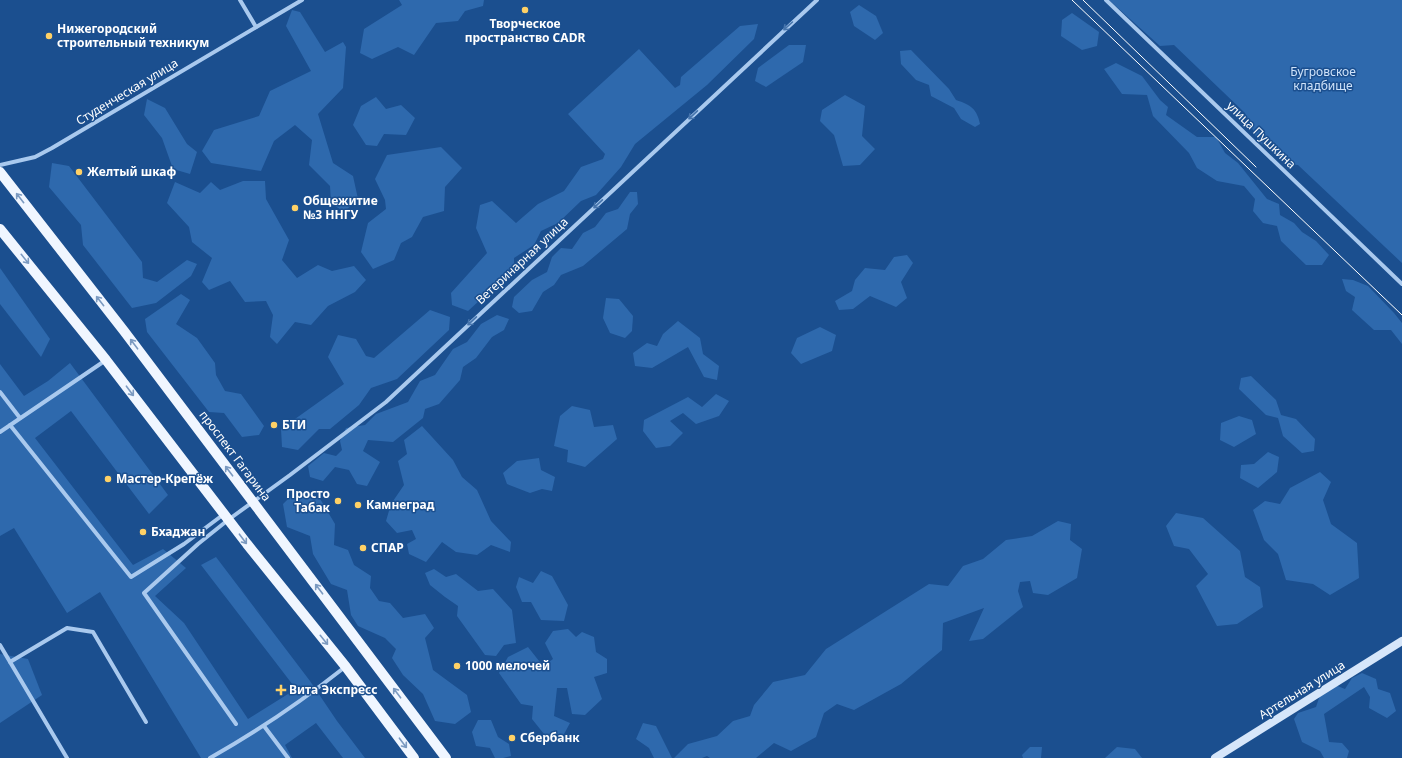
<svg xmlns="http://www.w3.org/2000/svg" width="1402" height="758" font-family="'Noto Sans',sans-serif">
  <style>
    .green { fill: #2e69ad }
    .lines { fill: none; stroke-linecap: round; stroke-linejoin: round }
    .street { stroke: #a9c9ee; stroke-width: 4 }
    .secondary { stroke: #d6e6fa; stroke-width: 8 }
    .primary { stroke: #f0f6ff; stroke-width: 10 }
    .tram { stroke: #fff; stroke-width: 1 }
    .oneway { stroke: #4674ac }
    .oneway2 { stroke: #7b9ac1 }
    .poi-dot { fill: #ffd166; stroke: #1b4f8f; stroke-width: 1.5 }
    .labels { text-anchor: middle; stroke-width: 3; stroke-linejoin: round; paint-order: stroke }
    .poi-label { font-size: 12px; font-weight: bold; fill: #fff; stroke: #1b4f8f; text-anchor: start }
    .park-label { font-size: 12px; fill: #cfe3fa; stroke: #1b4f8f }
    .street-label { font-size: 12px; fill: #fff; stroke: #1b4f8f }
  </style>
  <rect width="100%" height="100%" fill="#1b4f8f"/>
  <!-- green -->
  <g class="green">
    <polygon points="399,0 484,0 483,6 465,11 458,21 436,23 414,55 398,47 372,59 360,53 364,29 402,5"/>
    <polygon points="1109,0 1402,0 1402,263 1298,165 1288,164 1258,141 1245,113 1174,45 1160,46"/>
    <polygon points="859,5 876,16 883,33 875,40 854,26 850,12"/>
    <polygon points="292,10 300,12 325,52 343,42 346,47 343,88 318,114 333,163 353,176 358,199 344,212 331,203 330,186 309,165 312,140 295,125 274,141 261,171 211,163 202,151 214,130 259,116 270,91 311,71 286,26"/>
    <polygon points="1072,13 1099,32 1097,46 1082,50 1061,36 1062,20"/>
    <polygon points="758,24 754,39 707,85 635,144 621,167 596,195 581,201 558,223 541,231 534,245 514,258 514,269 468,311 452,305 451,293 487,253 476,228 480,205 492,201 516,223 538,204 564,191 581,167 603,159 605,154 568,114 639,49 675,88 680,85 681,77 740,26"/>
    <polygon points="789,45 806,45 803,62 766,87 755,81 758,68"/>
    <path d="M911 50 949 89 956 100C971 105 977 109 980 124L975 127 961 119 954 108 931 96 929 85 916 80 901 64 900 51Z"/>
    <polygon points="1116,63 1142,76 1160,100 1168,107 1166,115 1197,137 1216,137 1225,153 1238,163 1267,199 1279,204 1280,215 1294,223 1302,232 1316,241 1329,255 1322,265 1306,265 1281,241 1277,226 1263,223 1253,211 1255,199 1244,186 1217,181 1197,168 1189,153 1153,116 1147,95 1122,94 1104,69"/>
    <polygon points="845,95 865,106 862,136 875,149 860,165 843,166 834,135 820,121 822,110"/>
    <polygon points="376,97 386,109 401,105 415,118 406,135 384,134 377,146 366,145 353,125 361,106"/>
    <polygon points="147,99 165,108 187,144 197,152 190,174 173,169 162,138 144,115"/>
    <polygon points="441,147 462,168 445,187 444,211 423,217 412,237 401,243 394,260 373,269 361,252 368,223 386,209 385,200 375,179 387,155"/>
    <polygon points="52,163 69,166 142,262 143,278 157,282 187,260 197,264 191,276 156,303 132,308 83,245 81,225 49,187"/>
    <polygon points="243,181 265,181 266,199 289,240 282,260 297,278 318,265 332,271 354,266 366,280 355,292 328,306 311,325 295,322 277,344 270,337 273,315 266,301 245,302 230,281 209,290 202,282 212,258 192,242 189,227 167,203 175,182 200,193 211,182 220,190"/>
    <polygon points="630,192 637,192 638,204 630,214 627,229 583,266 561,275 554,285 543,292 532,311 519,313 512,307 514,297 532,280 547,272 552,257 561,248 572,249 583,233 595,227 606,213 618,209"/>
    <polygon points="907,255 913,263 901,282 907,298 896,307 870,296 853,309 839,310 835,301 852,291 855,280 865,268 885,270 894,257"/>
    <polygon points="0,268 50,339 41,357 0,304"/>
    <polygon points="1342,279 1353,280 1368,286 1394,313 1402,323 1402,344 1391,330 1374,330 1352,310 1355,297 1346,291"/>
    <polygon points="181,294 190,300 176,324 197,338 215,363 216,375 225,391 241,394 264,426 259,435 242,437 224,413 209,412 147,332 145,319"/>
    <polygon points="606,298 619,299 633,316 632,331 625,338 610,333 603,318"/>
    <polygon points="430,310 450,317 449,330 397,379 371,388 359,405 330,429 319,429 298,450 282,447 281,429 344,384 328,357 338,335 356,339 366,356 374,358"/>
    <polygon points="497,315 509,319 504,330 492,337 476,358 463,367 460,380 439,404 425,409 423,418 393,442 368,440 363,451 380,462 367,486 357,484 349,470 335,467 323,481 310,477 308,466 324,453 336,456 342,450 340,441 346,428 365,425 376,414 408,402 420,381 435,375 453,349 467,342 481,324"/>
    <polygon points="678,321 700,338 703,354 719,366 717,380 704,377 688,347 652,368 635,366 633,353 647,343 657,346 663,334"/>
    <polygon points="820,327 836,335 832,351 801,364 791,353 797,338"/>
    <polygon points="70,363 168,495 149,514 71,411 35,438 133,565 163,549 186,568 155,596 184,623 248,719 296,689 201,565 216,557 310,681 337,721 365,758 343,758 316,723 285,745 292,758 201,758 100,592 67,613 14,528 0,536 0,364 24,396 48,381"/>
    <polygon points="1251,376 1276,400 1281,415 1296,419 1315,439 1314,451 1302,453 1283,436 1278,418 1266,415 1239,389 1241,378"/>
    <polygon points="716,394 729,401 719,416 696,424 683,413 670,421 683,433 670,446 656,448 643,431 644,420 688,397 702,407"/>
    <polygon points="572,406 590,410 594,427 613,425 617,439 585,467 567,462 568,450 554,446 560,416"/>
    <polygon points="1239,416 1252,420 1256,434 1234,447 1220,440 1221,423"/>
    <polygon points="422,426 453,460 462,477 477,490 491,521 511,542 510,552 491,545 477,555 456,552 442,542 426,562 409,554 407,544 416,539 412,530 397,533 386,521 391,504 404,485 398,461 407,454 404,440"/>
    <polygon points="1268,452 1279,457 1277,472 1258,488 1240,478 1241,465 1254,464"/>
    <polygon points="539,458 541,470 555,477 552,491 542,489 530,493 507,484 503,473 517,461"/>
    <polygon points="1320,472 1331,482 1323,500 1331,524 1357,543 1359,578 1330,595 1313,584 1286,580 1278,554 1264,540 1253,510 1265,501 1280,504 1290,488"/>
    <polygon points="293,494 319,497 335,524 334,545 348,550 354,565 371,576 370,588 379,601 390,603 403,618 425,614 434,628 425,638 433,670 467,695 471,712 455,724 435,721 423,694 403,675 392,658 396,649 385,638 358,626 351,615 347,590 331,584 313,554 310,536 287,527 283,504"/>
    <polygon points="1176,513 1203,518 1240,551 1245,577 1260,587 1263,607 1237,624 1217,626 1196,586 1208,574 1189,549 1174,546 1166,526"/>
    <polygon points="1058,521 1071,524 1070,540 1082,549 1077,578 1048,595 1033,593 1030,581 1020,582 1018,591 1023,607 983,639 969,641 984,608 943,623 942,650 901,684 854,710 837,704 824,713 816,737 791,751 774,743 756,758 710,758 707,756 702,758 674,758 688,744 717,736 733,721 750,716 754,705 773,682 805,675 826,649 929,584 948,586 963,566 983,559 1006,540 1032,536"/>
    <polygon points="434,569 446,577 456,574 478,591 493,589 512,610 516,643 504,645 496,656 485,655 457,616 458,606 445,597 430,585 425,573"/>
    <polygon points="541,571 552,576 568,605 564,621 541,620 531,602 522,602 516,587 519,577 533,583"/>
    <polygon points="568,629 576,637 582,632 594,637 596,652 607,659 607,673 594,677 602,699 585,715 572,714 567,688 557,688 554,716 570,723 563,736 548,739 532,719 533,706 521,704 499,673 508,657 528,647 543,666 553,659 545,643 553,631"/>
    <polygon points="0,654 28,659 42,695 0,723"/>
    <polygon points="1362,673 1376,679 1378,689 1390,693 1396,711 1387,718 1369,708 1370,697 1364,687 1324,714 1329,742 1342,743 1349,751 1347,758 1324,758 1320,751 1302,742 1294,719 1298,713 1316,707 1323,686 1330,683 1345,689 1352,678"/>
    <polygon points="478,720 491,720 498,737 509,744 511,756 503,758 495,758 490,748 476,746 472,732"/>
    <polygon points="643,723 656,726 672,758 654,758 649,748 636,739"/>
    <polygon points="1030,747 1042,747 1041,758 1023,758 1022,755"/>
    <polygon points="1117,747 1135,749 1142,758 1105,758"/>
  </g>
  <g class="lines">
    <!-- street -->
    <g class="street">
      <polyline points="240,0 256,27"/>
      <polyline points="1106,0 1402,284"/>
      <polyline points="0,165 35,157 52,148 302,0"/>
      <polyline points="0,392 20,418"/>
      <polyline points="10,425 131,577 184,544 224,514"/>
      <polyline points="0,432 106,360"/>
      <polyline points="0,645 67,758"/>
      <polyline points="10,662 67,628 93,632 146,722"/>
      <polyline points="236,724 144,593 198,544 228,520 290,475 386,402 817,0"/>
      <polyline points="264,726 288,758"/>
      <path d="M210 758C258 731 302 701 345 667"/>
    </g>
    <!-- secondary -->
    <polyline class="secondary" points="1215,758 1402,641"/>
    <!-- primary -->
    <g class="primary">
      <polyline points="0,172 124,331 446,758"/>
      <polyline points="0,229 106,360 247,544 346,667 414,758"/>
    </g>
    <!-- tram -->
    <g class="tram">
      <polyline points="1072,0 1402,315"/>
      <polyline points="1083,0 1256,167"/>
    </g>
  </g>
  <!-- one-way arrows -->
  <defs><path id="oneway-shaft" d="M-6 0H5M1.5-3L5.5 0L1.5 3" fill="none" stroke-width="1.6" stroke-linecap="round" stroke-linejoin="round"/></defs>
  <g class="oneway">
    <use href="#oneway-shaft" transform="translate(788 26) rotate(138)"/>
    <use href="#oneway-shaft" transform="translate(693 115) rotate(137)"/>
    <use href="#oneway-shaft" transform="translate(598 204) rotate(137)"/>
    <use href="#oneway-shaft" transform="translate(472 321) rotate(137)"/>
  </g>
  <g class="oneway2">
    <use href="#oneway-shaft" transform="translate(20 198) rotate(-128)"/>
    <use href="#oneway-shaft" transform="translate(25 259) rotate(51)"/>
    <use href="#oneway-shaft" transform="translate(100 301) rotate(-128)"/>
    <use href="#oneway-shaft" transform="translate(134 344) rotate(-127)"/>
    <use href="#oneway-shaft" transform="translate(130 391) rotate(53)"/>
    <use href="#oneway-shaft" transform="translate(229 471) rotate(-127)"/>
    <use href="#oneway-shaft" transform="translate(243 539) rotate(53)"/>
    <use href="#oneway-shaft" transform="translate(319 589) rotate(-127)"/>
    <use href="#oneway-shaft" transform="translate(324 640) rotate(51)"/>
    <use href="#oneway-shaft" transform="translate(397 693) rotate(-127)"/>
    <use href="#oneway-shaft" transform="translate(403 743) rotate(53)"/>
  </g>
  <!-- markers -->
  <g class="poi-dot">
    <circle cx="525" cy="10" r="4"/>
    <circle cx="49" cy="36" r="4"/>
    <circle cx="79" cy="172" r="4"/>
    <circle cx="295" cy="208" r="4"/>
    <circle cx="274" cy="425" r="4"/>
    <circle cx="108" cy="479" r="4"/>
    <circle cx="338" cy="501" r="4"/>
    <circle cx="358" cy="505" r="4"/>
    <circle cx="143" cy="532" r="4"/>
    <circle cx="363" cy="548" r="4"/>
    <circle cx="457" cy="666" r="4"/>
    <path d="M279 684h4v4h4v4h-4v4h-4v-4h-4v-4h4z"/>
    <circle cx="512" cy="738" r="4"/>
  </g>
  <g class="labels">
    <!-- poi labels -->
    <g class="poi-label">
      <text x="525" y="28" text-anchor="middle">Творческое<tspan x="525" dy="14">пространство CADR</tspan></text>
      <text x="57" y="33">Нижегородский<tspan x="57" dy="14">строительный техникум</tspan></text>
      <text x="87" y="176">Желтый шкаф</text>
      <text x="303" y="205">Общежитие<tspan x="303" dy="14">№3 ННГУ</tspan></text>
      <text x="282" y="429">БТИ</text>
      <text x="116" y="483">Мастер-Крепёж</text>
      <text x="330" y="498" text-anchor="end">Просто<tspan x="330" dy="14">Табак</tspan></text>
      <text x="366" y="509">Камнеград</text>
      <text x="151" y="536">Бхаджан</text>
      <text x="371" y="552">СПАР</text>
      <text x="465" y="670">1000 мелочей</text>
      <text x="289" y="694">Вита Экспресс</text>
      <text x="520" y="742">Сбербанк</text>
    </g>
    <!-- park labels -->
    <g class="park-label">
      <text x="1323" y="76">Бугровское<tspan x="1323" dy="14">кладбище</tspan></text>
    </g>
    <!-- street labels -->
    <g class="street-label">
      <text transform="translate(127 92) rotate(-31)" y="4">Студенческая улица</text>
      <text transform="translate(1261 135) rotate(44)" y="4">улица Пушкина</text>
      <text transform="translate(522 261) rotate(-43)" y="4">Ветеринарная улица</text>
      <text transform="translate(235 456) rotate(53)" y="4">проспект Гагарина</text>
      <text transform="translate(1302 690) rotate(-32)" y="4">Артельная улица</text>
    </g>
  </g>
</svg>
